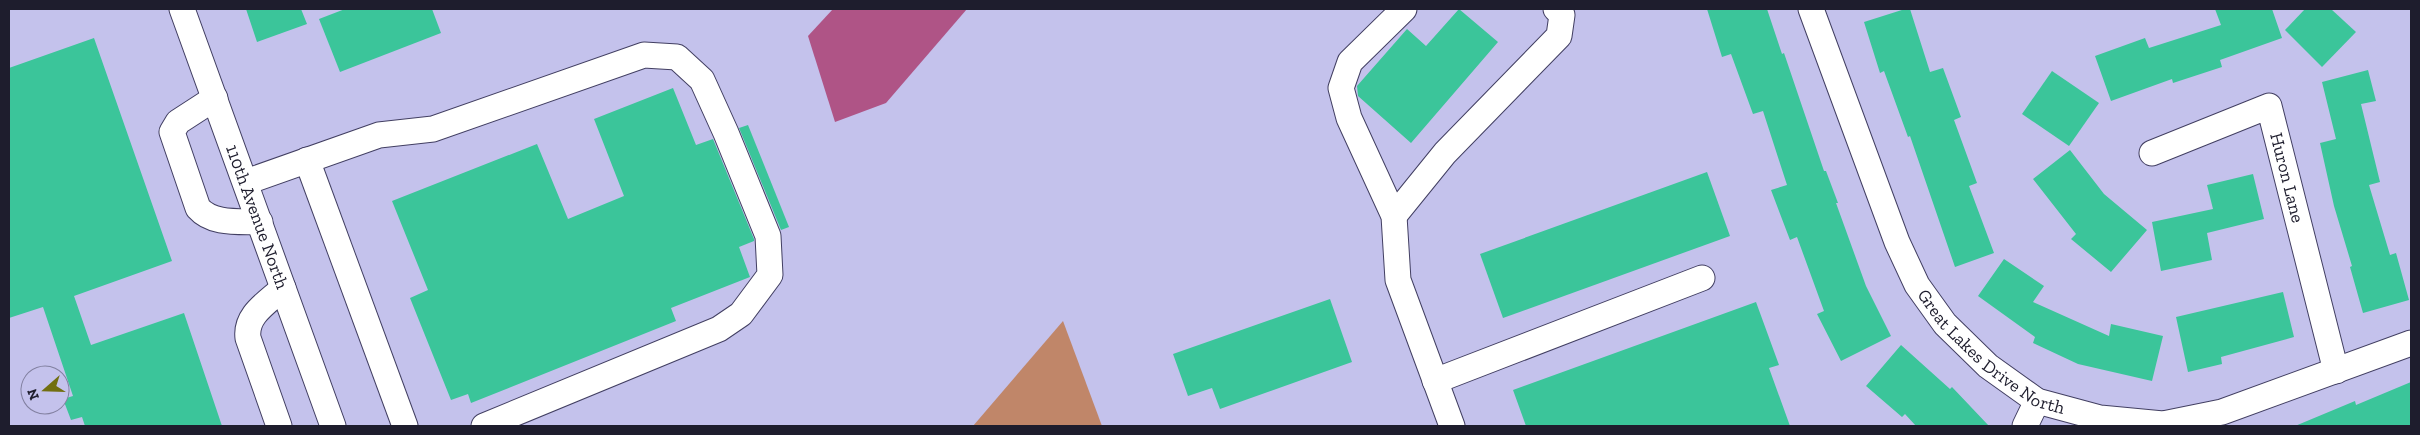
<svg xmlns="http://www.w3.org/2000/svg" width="2420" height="435" font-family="'Zilla Slab',serif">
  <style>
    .green { fill: #c08669 }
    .water { fill: #af5486 }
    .building { fill: #3bc59a }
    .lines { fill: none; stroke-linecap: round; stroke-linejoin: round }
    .minor-casing { stroke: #423f62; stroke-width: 27 }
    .minor { stroke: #fff; stroke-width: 25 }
    .labels { text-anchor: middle; stroke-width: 4.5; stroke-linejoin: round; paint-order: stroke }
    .street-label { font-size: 18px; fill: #1e1d2d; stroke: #c4c2ec }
  </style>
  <rect width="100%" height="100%" fill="#c4c2ec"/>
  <!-- green -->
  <polygon class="green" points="1063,321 1102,426 973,426"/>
  <!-- water -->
  <polygon class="water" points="833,9 967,9 886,103 835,122 808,36"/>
  <!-- building -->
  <g class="building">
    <polygon points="246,9 301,9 307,24 257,42"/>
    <polygon points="345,9 432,9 441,33 340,72 319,19"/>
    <polygon points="1459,9 1498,42 1411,143 1358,96 1357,86 1407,29 1426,46"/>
    <polygon points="1707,9 1767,9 1782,54 1784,53 1824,171 1826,171 1838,203 1836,203 1866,286 1891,336 1841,361 1817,314 1824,311 1797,237 1790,240 1771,190 1787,185 1763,111 1753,114 1731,54 1722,57"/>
    <polygon points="1905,9 1910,9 1930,72 1943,68 1961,117 1954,120 1977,183 1969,186 1994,253 1955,267 1910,136 1908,137 1884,71 1880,73 1864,22"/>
    <polygon points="2215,9 2272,9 2282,38 2220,60 2222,67 2173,83 2172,79 2111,101 2095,56 2145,38 2149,48 2221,25"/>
    <polygon points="2305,9 2331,9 2356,32 2322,67 2285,30"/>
    <polygon points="94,38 172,261 74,296 91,345 184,313 222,426 85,426 82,417 71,420 63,399 73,396 43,307 9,318 9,68"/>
    <polygon points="2368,70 2376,101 2361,104 2380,182 2369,185 2390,255 2396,253 2409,300 2363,313 2350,267 2352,266 2334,206 2320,143 2336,139 2322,82"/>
    <polygon points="2052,71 2099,103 2069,146 2022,114"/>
    <polygon points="673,88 696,145 713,139 754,239 754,241 739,247 750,277 671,308 676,321 471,403 468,394 451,400 410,298 428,290 392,201 537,144 568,219 624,196 594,119"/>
    <polygon points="748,125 789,227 781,230 739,128"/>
    <polygon points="2070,150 2104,194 2147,230 2111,272 2071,239 2076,234 2033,179"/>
    <polygon points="1707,172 1730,236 1503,318 1480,254"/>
    <polygon points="2253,174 2264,219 2207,233 2212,260 2161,271 2152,222 2213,209 2207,185"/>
    <polygon points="2004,259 2044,286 2033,302 2109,336 2111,324 2163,336 2152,381 2078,364 2033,343 2035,337 1978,296"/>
    <polygon points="2283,292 2294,337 2221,357 2222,364 2188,372 2176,317"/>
    <polygon points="1330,299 1352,362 1220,409 1212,388 1188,396 1173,354"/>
    <polygon points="1756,302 1779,365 1769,368 1790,426 1526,426 1513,390"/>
    <polygon points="1901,345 1950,389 1952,387 1989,426 1916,426 1905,414 1902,417 1866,386"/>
    <polygon points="2411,382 2411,426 2295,426 2355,401 2356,405"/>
  </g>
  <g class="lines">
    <!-- minor casing -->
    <g class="minor-casing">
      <g id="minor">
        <path id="s1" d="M182 9 333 426"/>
        <polyline points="1404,9 1350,62 1341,88 1349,118 1394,216 1398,280 1452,426"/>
        <path id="s2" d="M1811 9 1897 242 1917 285 1945 324 1988 366 2037 401 2100 418 2163 424 2222 412 2411 343"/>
        <path d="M215 98 178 122 172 132 198 208C213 225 240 221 260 222"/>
        <path id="s3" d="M2152 153 2269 106 2336 371"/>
        <polyline points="307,160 405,426"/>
        <polyline points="246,182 379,135 433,129 644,55 677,57 702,80 726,133 768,236 770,275 741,314 719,329 484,426"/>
        <polyline points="1394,216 1445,153 1559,36 1562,15 1556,9"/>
        <polyline points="1435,381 1702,278"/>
        <path d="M279 426 248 338C245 315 267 303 283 288"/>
        <polyline points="2025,426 2037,401"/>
      </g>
    </g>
    <!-- minor -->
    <use href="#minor" class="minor"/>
  </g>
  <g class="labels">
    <!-- street labels -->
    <g class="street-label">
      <text dy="6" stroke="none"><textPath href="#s3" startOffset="200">Huron Lane</textPath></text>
      <text dy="6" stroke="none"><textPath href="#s1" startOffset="221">110th Avenue North</textPath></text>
      <text dy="6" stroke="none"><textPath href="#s2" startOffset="398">Great Lakes Drive North</textPath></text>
    </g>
  </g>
  <!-- border -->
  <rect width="2420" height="435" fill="none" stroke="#1e1d2d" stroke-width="20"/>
  <!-- north arrow -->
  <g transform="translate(45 390) rotate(250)"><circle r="24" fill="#c4c2ec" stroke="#8280a0"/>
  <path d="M0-4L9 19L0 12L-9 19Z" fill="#726f11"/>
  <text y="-8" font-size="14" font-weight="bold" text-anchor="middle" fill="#1e1d2d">N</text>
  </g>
</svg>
